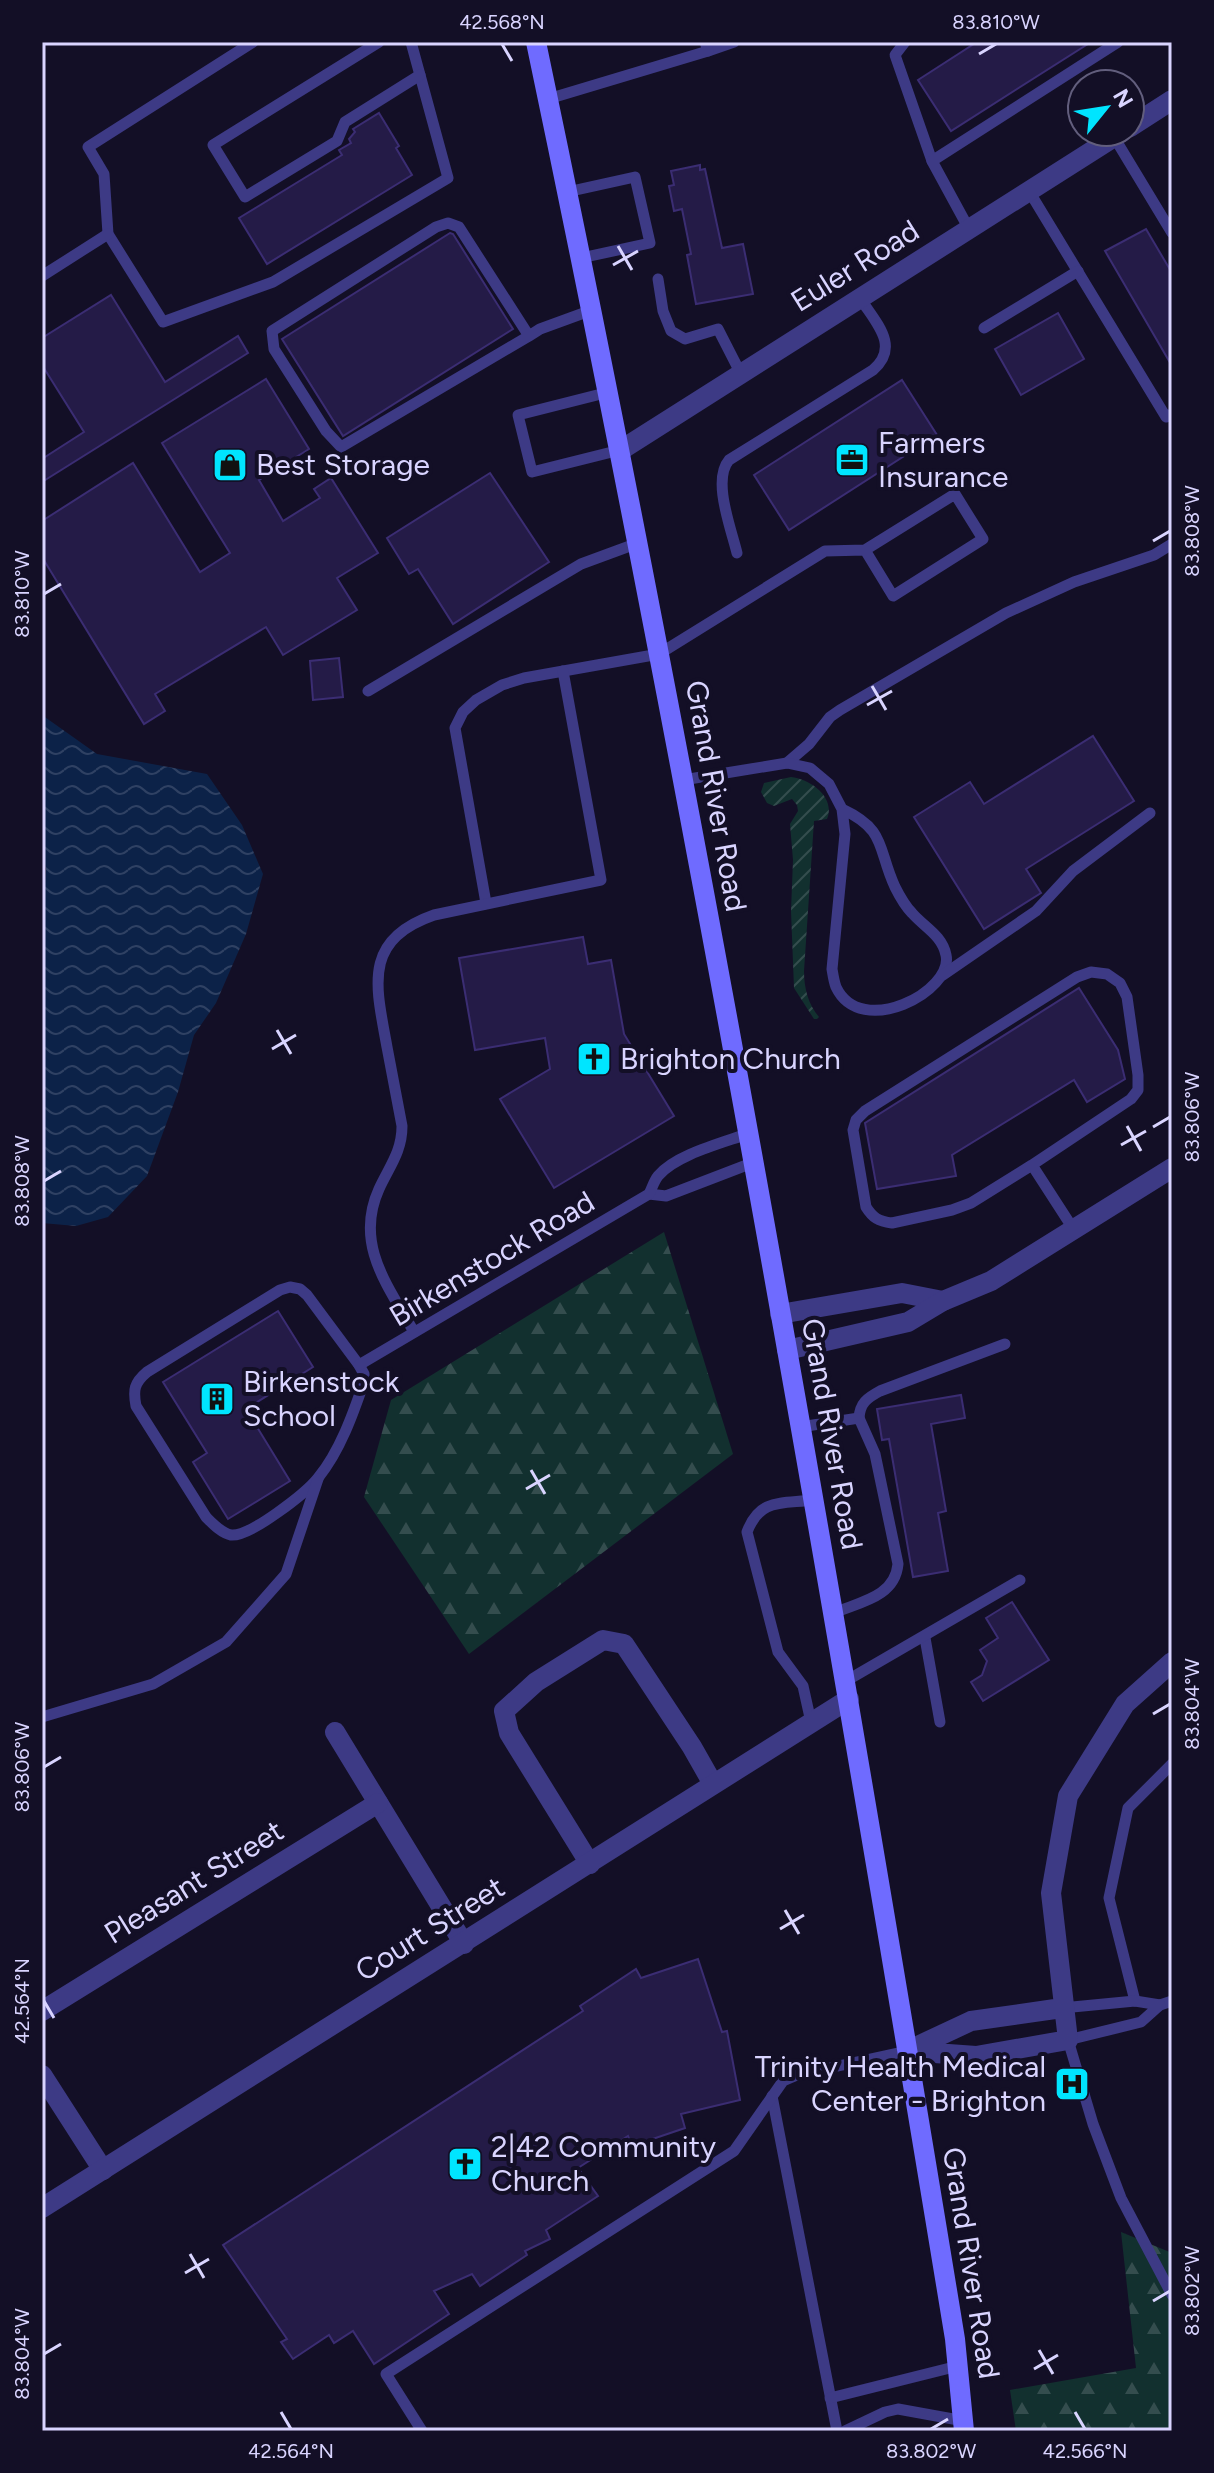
<svg xmlns="http://www.w3.org/2000/svg" width="1214" height="2473" font-family="Figtree,sans-serif">
  <style>
    .forest { fill: url(#forest-firs) }
    .garden { fill: url(#garden-furrows) }
    .water { fill: url(#water-waves) }
    .building { fill: #241b47; stroke: #3b2d73; stroke-width: 2 }
    .lines { fill: none; stroke-linecap: round; stroke-linejoin: round }
    .service { stroke: #3d3a85; stroke-width: 11 }
    .minor { stroke: #3d3a85; stroke-width: 20 }
    .secondary { stroke: #6f6bff; stroke-width: 20 }
    .ticks { fill: none; stroke: #d9d4ff; stroke-width: 3 }
    .labels { text-anchor: middle; stroke-width: 8; stroke-linejoin: round; paint-order: stroke }
    .street-label { font-size: 30px; fill: #d9d4ff; stroke: #130f26 }
    .poi-label { font-size: 30px; fill: #d9d4ff; stroke: #130f26; text-anchor: start }
    .neatline { fill: none; stroke: #d9d4ff; stroke-width: 3 }
    .ticks-label { font-size: 20px; text-anchor: middle; fill: #d9d4ff }
  </style>
  <defs>
    <pattern id="forest-firs" width="22" height="20" patternUnits="userSpaceOnUse" patternTransform="scale(2)"><rect width="22" height="20" fill="#12302f"/><path d="M5 1l3.5 6h-7zM16 11l3.5 6h-7z" fill="#344d4e"/></pattern>
    <pattern id="garden-furrows" width="10" height="10" patternUnits="userSpaceOnUse" patternTransform="scale(2)"><rect width="10" height="10" fill="#12302f"/><path d="M-1 1l2-2M0 10L10 0M9 11l2-2" fill="none" stroke="#344d4e"/></pattern>
    <pattern id="water-waves" width="16" height="10" patternUnits="userSpaceOnUse" patternTransform="scale(2)"><rect width="16" height="10" fill="#0c2248"/><path d="M0 5q4-4 8 0t8 0" fill="none" stroke="#2f4163"/></pattern>
  </defs>
  <rect width="100%" height="100%" fill="#130f26"/>
  <!-- forest -->
  <g class="forest">
    <polygon points="664,1232 733,1454 469,1654 364,1497 391,1400"/>
    <polygon points="1121,2232 1172,2253 1172,2431 1016,2431 1010,2390 1136,2368"/>
  </g>
  <!-- garden -->
  <path class="garden" d="M791 777C811 779 836 798 827 819L814 821 804 971C804 988 808 1004 819 1017L817 1019H814L794 988 791 911 793 860 790 824 798 811 797 805 792 799 774 806 767 803 761 792 764 783Z"/>
  <!-- water -->
  <polygon class="water" points="42,715 97,754 207,774 242,825 263,874 246,934 216,1003 194,1035 178,1092 147,1176 108,1217 76,1226 42,1223 42,1047 45,1043 42,1027 42,928 46,869 42,849"/>
  <!-- building -->
  <g class="building">
    <polygon points="977,42 1091,42 951,131 918,80"/>
    <polygon points="379,113 399,146 396,148 412,175 267,264 239,218 342,155 339,150 351,143 349,139 355,132 353,129"/>
    <polygon points="700,165 700,170 705,169 722,248 743,244 753,294 696,304 687,255 691,254 682,209 674,211 669,186 674,185 671,171"/>
    <polygon points="1146,229 1172,273 1172,366 1105,251"/>
    <polygon points="450,233 453,234 513,329 343,436 282,339"/>
    <polygon points="111,295 165,382 238,336 248,353 42,482 42,459 84,432 42,365 42,338"/>
    <polygon points="1058,313 1084,359 1021,395 995,349"/>
    <polygon points="266,379 309,449 259,480 283,521 320,498 314,489 331,478 378,553 337,578 357,610 283,655 266,627 155,694 165,711 144,724 42,557 42,521 133,463 200,572 230,553 162,443"/>
    <polygon points="902,380 937,435 789,530 754,475"/>
    <polygon points="490,473 549,562 453,624 418,569 409,574 387,538"/>
    <polygon points="339,658 343,697 313,700 310,661"/>
    <polygon points="1093,736 1134,801 1026,869 1041,893 984,929 914,817 970,782 984,804"/>
    <polygon points="583,937 588,964 611,960 624,1034 674,1116 554,1188 500,1099 550,1069 545,1038 475,1050 459,958"/>
    <polygon points="1079,988 1118,1050 1125,1079 1087,1102 1074,1080 952,1155 956,1176 877,1189 865,1123"/>
    <polygon points="278,1311 313,1367 246,1409 290,1481 228,1519 193,1462 207,1453 163,1382"/>
    <polygon points="961,1395 965,1418 931,1424 946,1511 938,1513 948,1571 913,1577 889,1439 882,1440 877,1409"/>
    <polygon points="1012,1602 1049,1660 983,1701 971,1682 982,1675 987,1661 980,1650 998,1638 986,1618"/>
    <polygon points="698,1959 722,2032 727,2031 740,2100 681,2114 685,2128 632,2146 628,2136 578,2168 598,2196 546,2230 550,2239 525,2251 527,2255 480,2286 472,2274 434,2291 449,2314 374,2364 353,2331 334,2343 329,2335 293,2359 281,2342 287,2339 223,2245 583,2011 580,2006 636,1969 641,1978"/>
  </g>
  <g class="lines">
    <!-- service -->
    <g class="service">
      <polyline points="253,42 88,147 104,174 108,234 163,322 273,282 448,178 411,42"/>
      <polyline points="379,42 213,145 245,197 337,141 345,122 420,75"/>
      <polyline points="905,42 895,55 932,161"/>
      <polyline points="708,51 734,42"/>
      <polyline points="548,99 708,51 705,42"/>
      <polyline points="1114,137 1172,233"/>
      <polyline points="1029,191 1166,417 1172,414"/>
      <polyline points="567,192 635,177 650,243 581,258"/>
      <polyline points="969,229 932,161 1118,42"/>
      <polyline points="42,276 108,234"/>
      <polyline points="658,279 663,311 671,331 685,339 718,329 741,374"/>
      <polyline points="984,328 1078,271"/>
      <polyline points="529,336 459,227 448,223 436,227 272,331 274,349 326,431 341,447 529,336 540,329 592,310"/>
      <polyline points="609,392 518,415 532,472 620,450"/>
      <path d="M737 553C731 528 712 480 729 460L873 370C901 346 875 322 860 298"/>
      <polyline points="368,691 581,564 638,543"/>
      <polyline points="787,763 809,744 830,717 840,710 1006,613 1074,582 1154,555 1172,544"/>
      <path d="M683 780 787 763 810 768 829 784 842 809 845 834 832 969C833 975 834 982 836 987 861 1040 954 991 946 955 942 935 924 927 912 913 905 906 899 895 895 887 877 848 887 830 842 809"/>
      <polyline points="486,903 455,728 463,712 476,700 502,685 524,678 659,654 825,551 865,550 955,494 983,539 893,596 865,550"/>
      <polyline points="943,975 1036,911 1073,871 1150,813"/>
      <path d="M1032 1165 971 1203 952 1210 892 1223C878 1221 873 1218 866 1207L853 1130 856 1120 865 1111 1077 977 1091 972 1107 974 1120 983 1127 997 1138 1075V1090L1131 1099 1032 1165 1074 1230"/>
      <polyline points="649,1194 666,1196 752,1163"/>
      <path d="M290 1287 300 1289 307 1295 359 1365 364 1374V1382C353 1414 340 1451 318 1478 306 1493 250 1537 231 1535 221 1533 212 1523 206 1517L136 1406C133 1390 134 1383 147 1372L280 1290Z"/>
      <path d="M414 1332C388 1286 354 1244 379 1189 389 1167 402 1152 402 1126 397 1100 392 1073 387 1047 376 986 362 940 434 915L601 880 563 671"/>
      <path d="M359 1365 649 1194C652 1188 654 1181 658 1176 675 1155 722 1143 747 1134"/>
      <path d="M859 1418C860 1403 867 1398 880 1391L1005 1344"/>
      <path d="M800 1427 859 1418 875 1454 898 1564C895 1597 860 1602 834 1613"/>
      <polyline points="925,1638 940,1722"/>
      <polyline points="846,1681 1020,1580"/>
      <polyline points="42,1717 153,1684 226,1642 286,1574 318,1479"/>
      <path d="M811 1722 803 1686 778 1652 747 1532C760 1498 781 1504 813 1500"/>
      <polyline points="1135,2001 1109,1898 1128,1808 1172,1764"/>
      <polyline points="1160,2005 1172,2001"/>
      <polyline points="1062,2008 1135,2001 1160,2005 1141,2022 1068,2040 1093,2124 1121,2198 1172,2295"/>
      <polyline points="772,2096 837,2431"/>
      <polyline points="830,2398 958,2366"/>
      <polyline points="422,2431 386,2374 734,2151 783,2081 797,2075 907,2051"/>
      <polyline points="845,2431 885,2412 898,2409 964,2421"/>
    </g>
    <!-- minor -->
    <g class="minor">
      <polyline points="1130,127 1172,100"/>
      <polyline points="621,450 1122,132"/>
      <polyline points="780,1314 902,1293 943,1301"/>
      <polyline points="787,1350 908,1322 943,1301 991,1281 1172,1168"/>
      <polyline points="335,1732 464,1944"/>
      <polyline points="590,1864 509,1733 504,1711 536,1682 603,1640 624,1644 692,1747 713,1784"/>
      <polyline points="1062,2008 971,2021 907,2051 976,2056 1068,2040 1051,1893 1068,1796 1125,1704 1172,1662"/>
      <polyline points="42,2011 378,1803"/>
      <polyline points="42,2075 103,2170"/>
      <polyline points="42,2208 849,1699"/>
    </g>
    <!-- secondary -->
    <path class="secondary" d="M536 42C696 804 829 1571 955 2339L964 2431"/>
  </g>
  <!-- ticks -->
  <path class="ticks" d="M502 44 512 61M979 54 996 44M618 246 632 270M613 265 638 251M1153 541 1170 531M44 594 61 584M872 686 886 710M867 705 892 691M277 1030 291 1054M272 1049 296 1035M1127 1126 1141 1151M1153 1127 1170 1117M1121 1145 1146 1131M44 1181 61 1171M531 1470 545 1494M526 1489 550 1475M1153 1714 1170 1704M44 1767 61 1757M785 1910 799 1934M780 1929 804 1915M44 2001 54 2018M190 2254 204 2278M185 2273 209 2259M1153 2301 1170 2291M1039 2350 1053 2374M44 2354 61 2344M1034 2369 1058 2355M281 2412 291 2429M1075 2412 1085 2429M931 2429 948 2419"/>
  <!-- icons -->
  <defs>
    <g id="office-square" transform="scale(1.8)"><rect x="-9" y="-9" width="18" height="18" rx="4" fill="#00e5ff" stroke="#130f26"/><path d="M-6-3h4V-5.5h4V-3h4V5H-6ZM-1-4.5V-3h2v-1.5ZM-6 0V1H6V0Z" fill="#111"/></g>
    <g id="shop-square" transform="scale(1.8)"><rect x="-9" y="-9" width="18" height="18" rx="4" fill="#00e5ff" stroke="#130f26"/><path d="M-5-2.5h2.3a2.7 3.5 0 0 1 5.4 0H5L5.5 6h-11ZM-1.5-2.5h3a1.5 2.3 0 0 0-3 0Z" fill="#111"/></g>
    <g id="church-square" transform="scale(1.8)"><rect x="-9" y="-9" width="18" height="18" rx="4" fill="#00e5ff" stroke="#130f26"/><path d="M-1.2-6h2.4v3.5h3.3v2.4h-3.3V6h-2.4V-.1h-3.3v-2.4h3.3Z" fill="#111"/></g>
    <g id="building-square" transform="scale(1.8)"><rect x="-9" y="-9" width="18" height="18" rx="4" fill="#00e5ff" stroke="#130f26"/><path d="M-4-6H4V6H1V3H-1V6H-4ZM-2.5-4.3h1.7v1.8h-1.7ZM.8-4.3h1.7v1.8H.8ZM-2.5-1h1.7V.8h-1.7ZM.8-1h1.7V.8H.8Z" fill="#111"/></g>
    <g id="hospital-square" transform="scale(1.8)"><rect x="-9" y="-9" width="18" height="18" rx="4" fill="#00e5ff" stroke="#130f26"/><path d="M-5-5h3v3.5h4V-5h3V5h-3V1.5h-4V5h-3Z" fill="#111"/></g>
  </defs>
  <g fill-rule="evenodd">
    <use href="#office-square" x="852" y="460"/>
    <use href="#shop-square" x="230" y="465"/>
    <use href="#church-square" x="594" y="1059"/>
    <use href="#building-square" x="217" y="1399"/>
    <use href="#hospital-square" x="1072" y="2084"/>
    <use href="#church-square" x="465" y="2164"/>
  </g>
  <g class="labels">
    <!-- street labels -->
    <g class="street-label">
      <text transform="translate(855 266) rotate(-32)" y="10">Euler Road</text>
      <text transform="translate(716 796) rotate(80)" y="10">Grand River Road</text>
      <text transform="translate(492 1259) rotate(-31)" y="10">Birkenstock Road</text>
      <text transform="translate(832 1434) rotate(80)" y="10">Grand River Road</text>
      <text transform="translate(194 1882) rotate(-32)" y="10">Pleasant Street</text>
      <text transform="translate(430 1929) rotate(-32)" y="10">Court Street</text>
      <text transform="translate(971 2263) rotate(81)" y="10">Grand River Road</text>
    </g>
    <!-- poi labels -->
    <g class="poi-label">
      <text x="878" y="453">Farmers<tspan x="878" dy="34">Insurance</tspan></text>
      <text x="256" y="475">Best Storage</text>
      <text x="620" y="1069">Brighton Church</text>
      <text x="243" y="1392">Birkenstock<tspan x="243" dy="34">School</tspan></text>
      <text x="1046" y="2077" text-anchor="end">Trinity Health Medical<tspan x="1046" dy="34">Center - Brighton</tspan></text>
      <text x="491" y="2157">2|42 Community<tspan x="491" dy="34">Church</tspan></text>
    </g>
  </g>
  <!-- border -->
  <rect width="1214" height="2473" fill="none" stroke="#130f26" stroke-width="88"/>
  <!-- north arrow -->
  <g transform="translate(1106 108) rotate(60)"><circle r="38" fill="#130f26" stroke="#625e7d" stroke-width="2"/>
  <path d="M0-6L14 30L0 20L-14 30Z" fill="#00e5ff"/>
  <text y="-12" font-size="22" font-weight="bold" text-anchor="middle" fill="#d9d4ff">N</text>
  </g>
  <rect x="44" y="44" width="1126" height="2385" class="neatline"/>
  <g class="ticks-label">
    <text x="502" y="29">42.568°N</text>
    <text x="996" y="29">83.810°W</text>
    <text transform="translate(1192 531) rotate(-90)" y="7">83.808°W</text>
    <text transform="translate(22 594) rotate(-90)" y="7">83.810°W</text>
    <text transform="translate(1192 1117) rotate(-90)" y="7">83.806°W</text>
    <text transform="translate(22 1181) rotate(-90)" y="7">83.808°W</text>
    <text transform="translate(1192 1704) rotate(-90)" y="7">83.804°W</text>
    <text transform="translate(22 1767) rotate(-90)" y="7">83.806°W</text>
    <text transform="translate(22 2001) rotate(-90)" y="7">42.564°N</text>
    <text transform="translate(1192 2291) rotate(-90)" y="7">83.802°W</text>
    <text transform="translate(22 2354) rotate(-90)" y="7">83.804°W</text>
    <text x="291" y="2458">42.564°N</text>
    <text x="931" y="2458">83.802°W</text>
    <text x="1085" y="2458">42.566°N</text>
  </g>
</svg>
